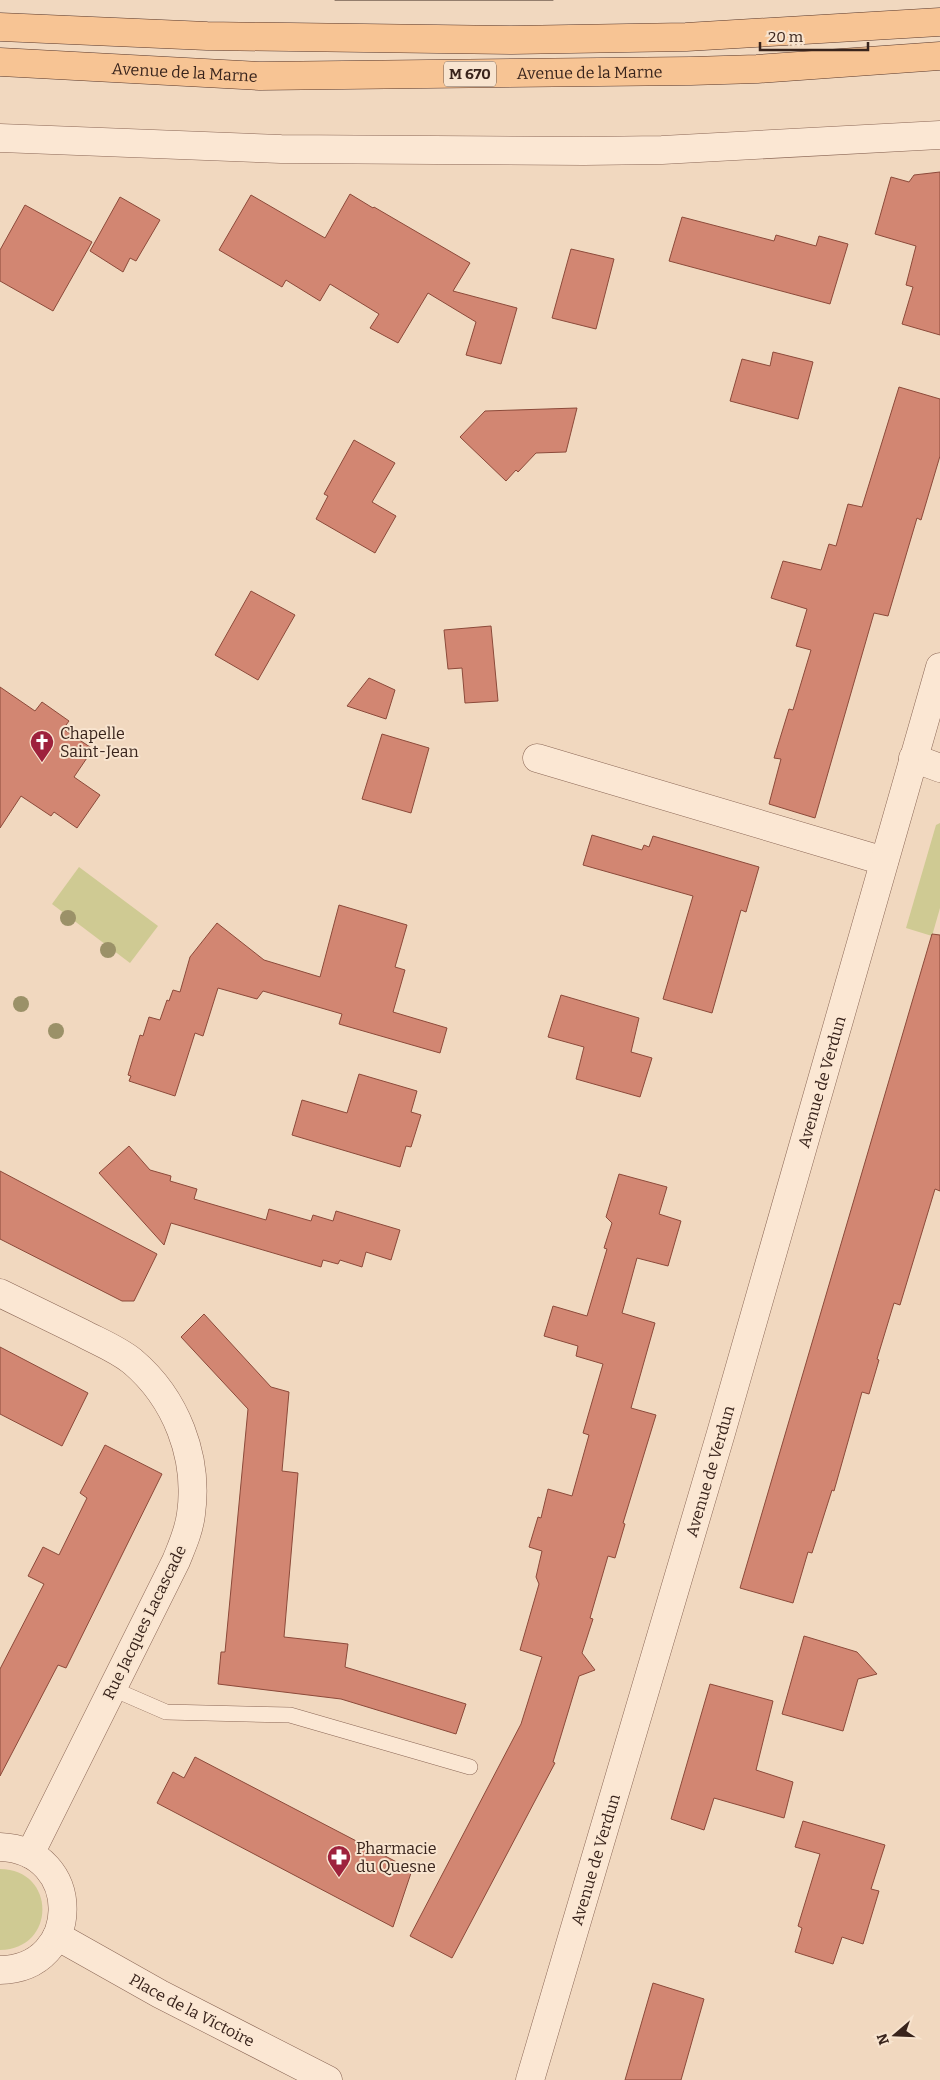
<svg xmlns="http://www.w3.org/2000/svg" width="940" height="2080" font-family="Bitter,serif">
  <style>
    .green { fill: #cfca93 }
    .building { fill: #d28672; stroke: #8c4a3a }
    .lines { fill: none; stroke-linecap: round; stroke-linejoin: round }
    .service-casing { stroke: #8b6756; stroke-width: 16 }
    .minor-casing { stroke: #8b6756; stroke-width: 29 }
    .tertiary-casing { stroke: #8b6756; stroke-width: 29 }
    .primary-casing { stroke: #58372b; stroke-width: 29 }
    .service { stroke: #fbe7d3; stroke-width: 15 }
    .minor { stroke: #fbe7d3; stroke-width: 28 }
    .tertiary { stroke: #fbe7d3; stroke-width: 28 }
    .primary { stroke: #f7c494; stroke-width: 28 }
    .tram { stroke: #39241c; stroke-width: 1 }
    .tree { fill: #9b9168 }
    .labels { text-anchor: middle; stroke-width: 4; stroke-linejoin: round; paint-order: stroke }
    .shield { fill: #f8e4cf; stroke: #725e52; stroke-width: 1 }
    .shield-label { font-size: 15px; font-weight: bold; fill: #39241c }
    .street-label { font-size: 16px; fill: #39241c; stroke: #f8e4cf }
    .poi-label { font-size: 16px; fill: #39241c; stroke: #f8e4cf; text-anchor: start }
  </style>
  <rect width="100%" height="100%" fill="#f1d8bf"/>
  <!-- green -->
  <g class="green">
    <polygon points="940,823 940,908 932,936 906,928 936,825"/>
    <polygon points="79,867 158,926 130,963 52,904"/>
    <path d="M0 1869C56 1869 57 1949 0 1950Z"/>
  </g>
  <!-- building -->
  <g class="building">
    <polygon points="940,172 940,335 902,324 913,287 906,285 916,246 875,234 891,177 909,182 914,175"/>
    <polygon points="350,194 373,208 374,207 470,263 453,291 517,308 501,364 466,355 476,322 428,293 398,343 370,328 379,314 330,284 320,301 286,280 282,287 219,250 251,195 325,238"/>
    <polygon points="120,197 160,220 136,261 130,258 123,272 90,251"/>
    <polygon points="25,205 92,242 53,311 0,281 0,250"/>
    <polygon points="682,217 774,241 776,235 816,246 819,236 848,244 830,304 669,261"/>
    <polygon points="571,249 614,259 596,329 552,318"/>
    <polygon points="773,352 813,362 798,419 730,401 742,359 770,366"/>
    <polygon points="899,387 940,399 940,456 921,520 917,518 888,616 874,613 815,818 769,804 781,759 774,758 789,709 793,710 811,650 796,646 807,609 771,598 783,561 821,570 829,544 836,546 848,504 862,507"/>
    <polygon points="577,408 566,452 536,453 518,472 516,470 506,481 460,437 485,411"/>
    <polygon points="354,440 395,463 372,502 396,516 375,553 316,519 328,496 324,494"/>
    <polygon points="251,591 295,615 258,680 215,655"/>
    <polygon points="491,626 498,701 465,703 462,668 448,669 444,630"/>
    <polygon points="369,678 395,690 386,719 347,706"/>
    <polygon points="0,687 35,711 42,702 69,721 63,729 93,749 74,777 100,795 77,828 54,812 51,816 21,796 0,828"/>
    <polygon points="382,734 429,748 411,813 362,799"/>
    <polygon points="592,835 642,850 644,845 649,847 653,836 759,867 746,912 741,910 712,1013 663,999 693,896 583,865"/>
    <polygon points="339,905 407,925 395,967 405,970 393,1012 447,1028 440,1053 339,1024 342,1014 263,991 257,999 218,988 203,1036 195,1033 175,1096 129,1081 131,1076 128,1075 140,1035 143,1036 149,1017 160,1020 167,1000 169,1001 173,990 180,992 190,957 217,923 264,960 320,977"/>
    <polygon points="932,934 940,935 940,1191 935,1189 900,1305 894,1303 877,1359 879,1360 869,1394 862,1392 834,1491 832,1490 812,1553 808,1552 793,1603 740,1588"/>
    <polygon points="561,995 639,1018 631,1052 652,1058 640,1097 576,1079 584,1047 548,1037"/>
    <polygon points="359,1074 417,1091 411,1112 421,1115 411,1147 406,1146 400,1167 292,1135 302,1100 347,1113"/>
    <polygon points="129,1146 150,1170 171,1176 170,1181 197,1189 194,1199 266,1220 269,1209 311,1221 313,1215 333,1221 336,1211 400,1230 391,1260 366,1252 362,1267 340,1260 338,1264 323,1260 321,1267 171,1223 164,1245 99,1173"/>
    <polygon points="0,1171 157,1254 134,1301 122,1301 0,1239"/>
    <polygon points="619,1174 667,1187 659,1214 681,1221 668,1266 637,1258 622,1313 655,1323 631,1408 656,1415 623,1523 625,1524 615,1558 608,1556 590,1618 593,1619 582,1653 595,1670 579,1676 553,1762 555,1763 452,1958 410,1936 521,1724 542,1657 520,1650 539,1584 536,1577 542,1551 529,1547 538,1517 541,1518 548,1489 572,1496 589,1435 583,1433 603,1364 576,1356 578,1346 544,1336 553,1306 587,1316 607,1249 604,1248 612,1223 606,1217"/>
    <polygon points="204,1314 271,1387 289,1392 282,1471 298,1473 284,1637 348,1644 345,1667 466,1704 456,1734 341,1699 218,1684 221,1652 225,1652 248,1409 181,1337"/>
    <polygon points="0,1347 88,1393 62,1446 0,1414"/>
    <polygon points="105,1445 162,1474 66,1668 58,1665 0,1776 0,1669 44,1584 28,1576 43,1547 59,1555 87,1498 80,1493"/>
    <polygon points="804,1636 857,1652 877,1674 858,1679 843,1731 782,1714"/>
    <polygon points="710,1684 773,1701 756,1770 793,1782 784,1818 714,1798 704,1830 671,1819"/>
    <polygon points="195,1757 412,1870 393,1927 157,1803 173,1772 184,1778"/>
    <polygon points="803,1821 885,1845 871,1889 879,1891 863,1944 842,1937 833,1964 795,1952 802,1928 798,1926 820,1854 795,1847"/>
    <polygon points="653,1983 704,1999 681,2080 625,2080"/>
  </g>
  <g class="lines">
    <!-- service casing -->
    <g class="service-casing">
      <polyline id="service" points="113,1689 166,1712 290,1715 470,1767"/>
    </g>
    <!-- minor casing -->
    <g class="minor-casing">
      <g id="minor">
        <polyline points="537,758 884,861"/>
        <polyline points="913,758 940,768"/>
        <path d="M0 1293C27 1306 55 1320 82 1333 99 1342 117 1349 132 1361 176 1398 199 1457 191 1514 189 1531 182 1546 176 1561L30 1854"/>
        <path d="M0 1847C84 1850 83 1969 0 1970"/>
        <path id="s1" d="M57 1936 160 1994 328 2080"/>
        <path id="s2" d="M530 2080 721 1433 940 667"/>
      </g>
    </g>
    <!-- tertiary casing -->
    <g class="tertiary-casing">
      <polyline id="tertiary" points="0,138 281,149 584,151 662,150 940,135"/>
    </g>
    <!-- primary casing -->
    <g class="primary-casing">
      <g id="primary">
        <polyline points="0,27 207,36 512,40 686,37 940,22"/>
        <path id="s3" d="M0 62 260 76 344 75 691 71 757 69 940 56"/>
      </g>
    </g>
    <!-- service -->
    <use href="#service" class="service"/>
    <!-- minor -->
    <use href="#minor" class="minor"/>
    <!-- tertiary -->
    <use href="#tertiary" class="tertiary"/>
    <!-- primary -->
    <use href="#primary" class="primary"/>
    <!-- tram -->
    <polyline class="tram" points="335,0 553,0"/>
  </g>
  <!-- trees -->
  <g class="tree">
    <circle cx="68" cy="918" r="8"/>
    <circle cx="108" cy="950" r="8"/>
    <circle cx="21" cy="1004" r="8"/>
    <circle cx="56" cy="1031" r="8"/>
  </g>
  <!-- icons -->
  <defs>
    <g id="church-pin" transform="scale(1.25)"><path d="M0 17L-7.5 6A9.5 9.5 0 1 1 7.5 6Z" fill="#9e223d" stroke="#f8e4cf"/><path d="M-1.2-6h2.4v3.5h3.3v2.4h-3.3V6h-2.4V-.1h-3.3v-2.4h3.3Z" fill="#fff"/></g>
    <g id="pharmacy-pin" transform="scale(1.25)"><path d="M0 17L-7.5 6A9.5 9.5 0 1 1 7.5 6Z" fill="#9e223d" stroke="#f8e4cf"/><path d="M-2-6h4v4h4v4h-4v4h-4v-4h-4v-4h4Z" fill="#fff"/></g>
  </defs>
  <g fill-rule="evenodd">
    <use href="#church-pin" x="42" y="742"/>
    <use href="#pharmacy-pin" x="339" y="1857"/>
  </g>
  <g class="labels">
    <!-- shield labels -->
    <rect class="shield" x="444" y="61.5" width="52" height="25" rx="4"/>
    <g class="shield-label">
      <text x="470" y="79">M 670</text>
    </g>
    <!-- street labels -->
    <g class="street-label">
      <text dy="6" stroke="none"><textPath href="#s3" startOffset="185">Avenue de la Marne</textPath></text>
      <text dy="6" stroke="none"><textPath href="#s3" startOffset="590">Avenue de la Marne</textPath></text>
      <text dy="6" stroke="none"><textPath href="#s2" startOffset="1040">Avenue de Verdun</textPath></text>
      <text dy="6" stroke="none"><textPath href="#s2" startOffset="635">Avenue de Verdun</textPath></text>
      <text transform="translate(144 1622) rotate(-64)" y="6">Rue Jacques Lacascade</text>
      <text dy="6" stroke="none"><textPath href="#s2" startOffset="230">Avenue de Verdun</textPath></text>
      <text dy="6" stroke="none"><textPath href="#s1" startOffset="154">Place de la Victoire</textPath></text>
    </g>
    <!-- poi labels -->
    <g class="poi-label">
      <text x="60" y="739">Chapelle<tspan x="60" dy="18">Saint-Jean</tspan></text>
      <text x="356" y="1854">Pharmacie<tspan x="356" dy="18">du Quesne</tspan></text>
    </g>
  </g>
  <!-- north arrow -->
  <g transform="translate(895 2035) rotate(251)" stroke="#f8e4cf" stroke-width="4" paint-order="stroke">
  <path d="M0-4L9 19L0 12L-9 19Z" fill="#39241c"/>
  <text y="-8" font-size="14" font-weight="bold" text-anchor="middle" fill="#39241c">N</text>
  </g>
  <!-- scale -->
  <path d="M760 42v8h108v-8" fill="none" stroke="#39241c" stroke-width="2.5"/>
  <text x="768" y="42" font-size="15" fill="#39241c" stroke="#f8e4cf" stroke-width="4" paint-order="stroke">20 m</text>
</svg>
